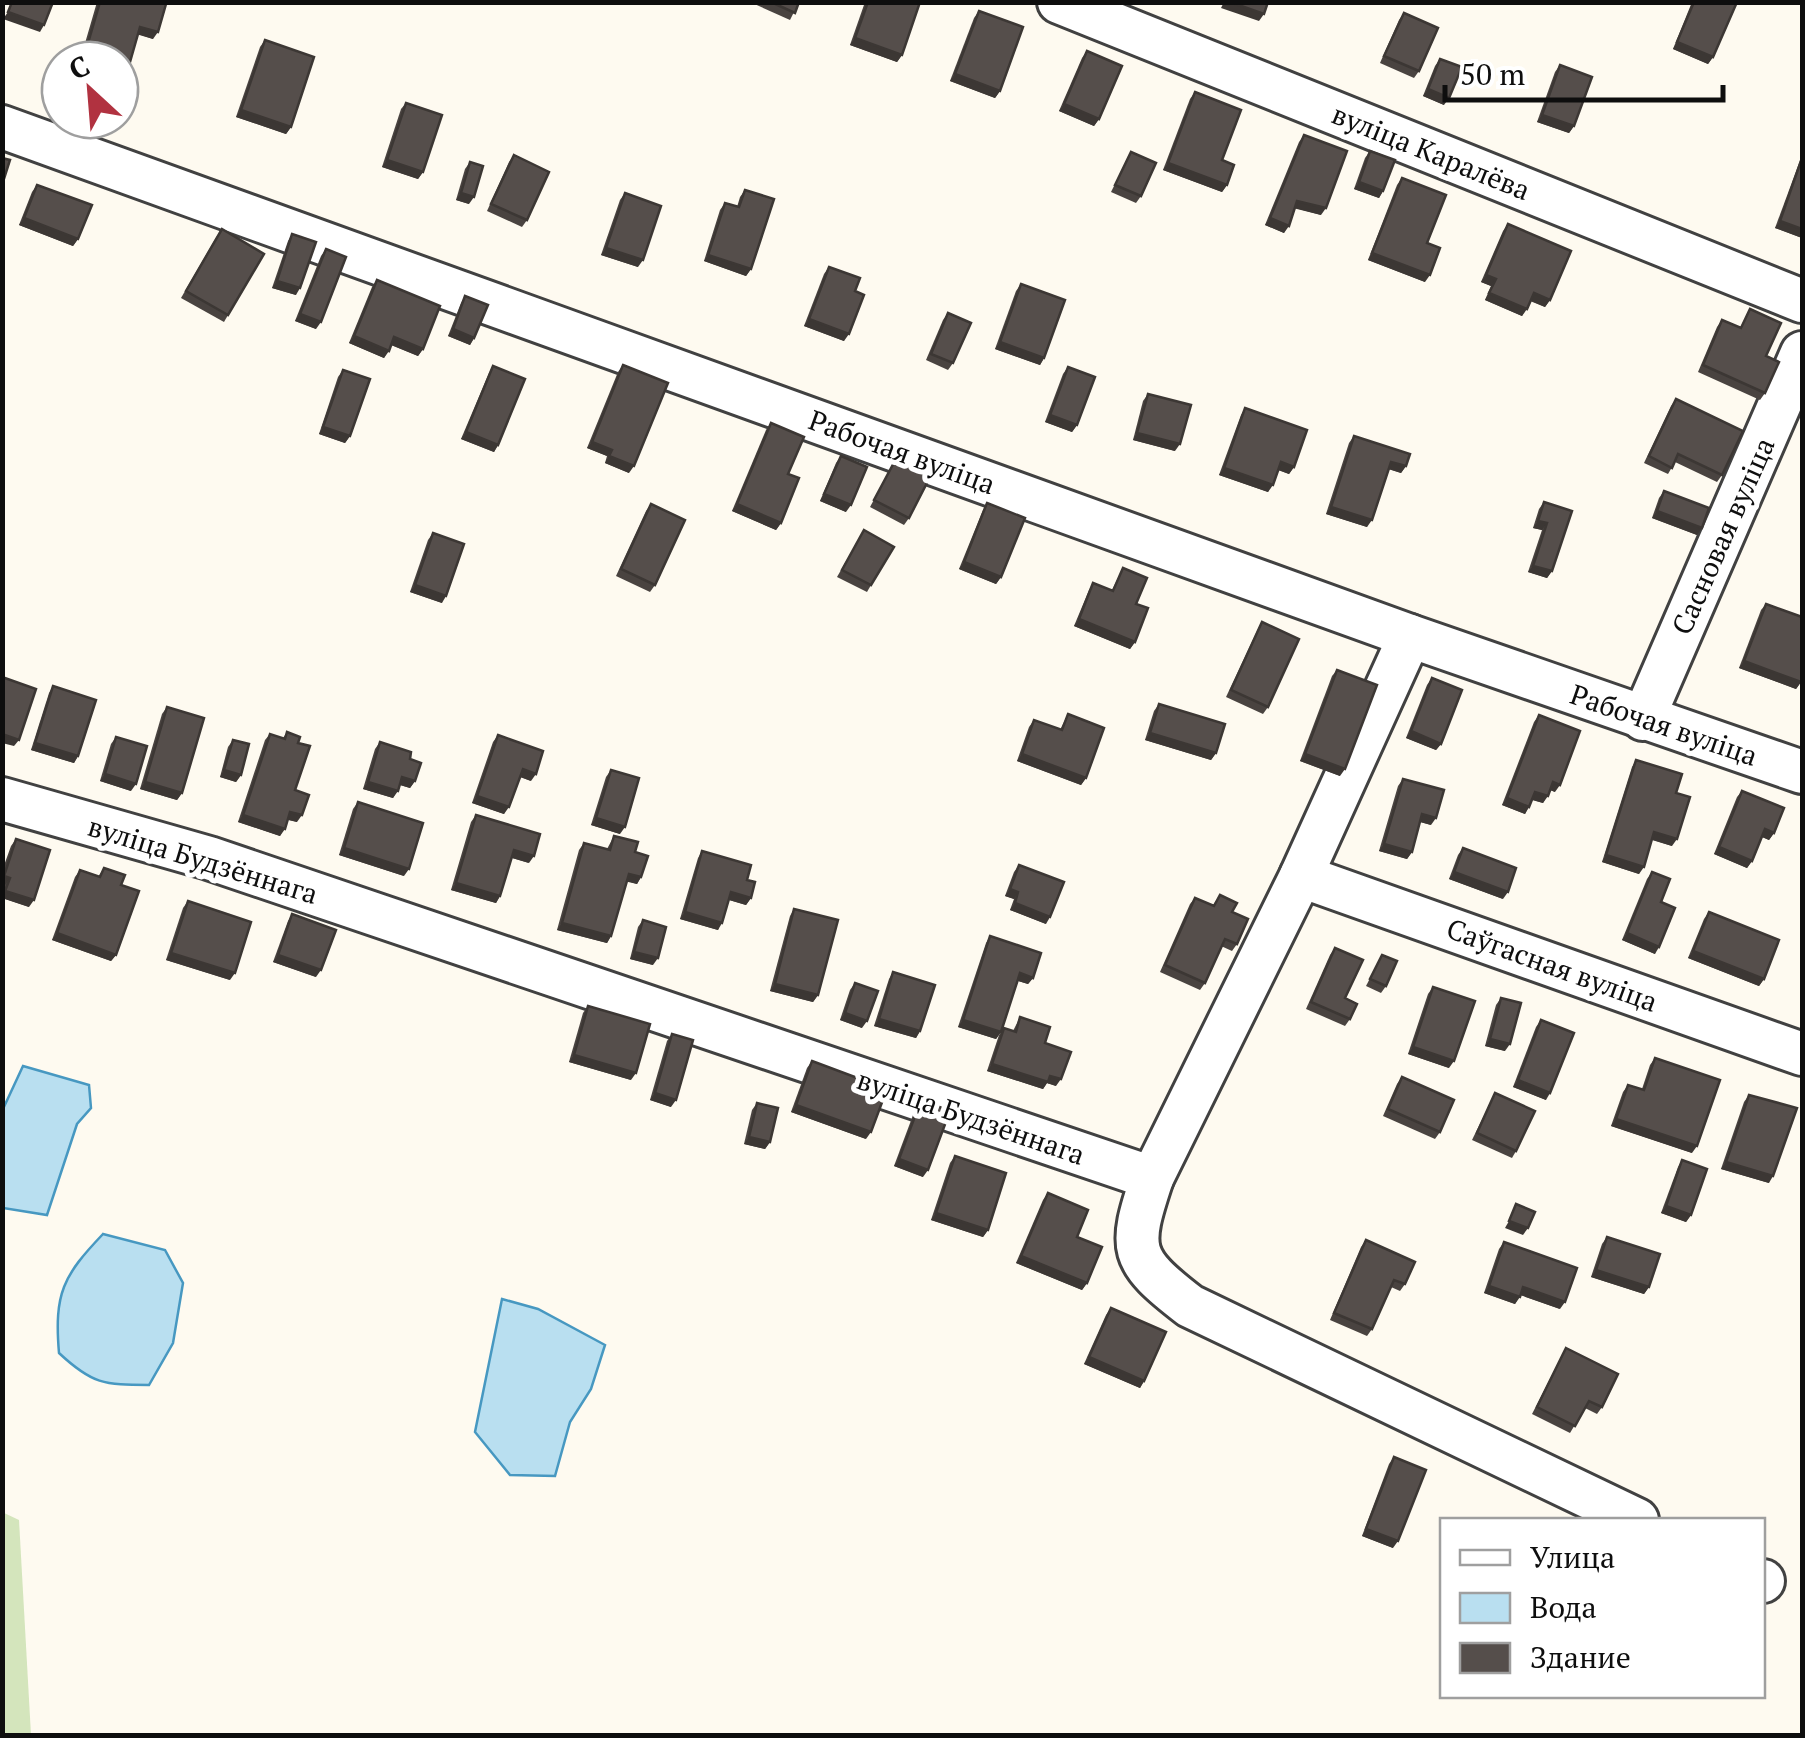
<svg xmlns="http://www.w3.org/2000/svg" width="1805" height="1738" font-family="'PT Serif',serif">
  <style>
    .grass { fill: #d4e5bc }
    .water { fill: #b9dff0; stroke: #4798c1; stroke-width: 2.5 }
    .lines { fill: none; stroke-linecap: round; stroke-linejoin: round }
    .minor-casing { stroke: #414141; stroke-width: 48 }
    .minor { stroke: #fff; stroke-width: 42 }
    .wall { fill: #494340 }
    .shaded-wall { fill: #3c3734 }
    .building { fill: #554e4b; stroke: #3c3734; stroke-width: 2.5 }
    .labels { text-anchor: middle; stroke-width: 10; stroke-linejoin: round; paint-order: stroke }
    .street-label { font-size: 28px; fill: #0e0e0e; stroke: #fff }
  </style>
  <rect width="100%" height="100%" fill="#fefaf0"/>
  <!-- grass -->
  <polygon class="grass" points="2,1512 19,1520 31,1735 3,1735"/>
  <!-- water -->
  <g class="water">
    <polygon points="23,1066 89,1085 91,1108 77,1124 47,1215 3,1208 3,1109"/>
    <path d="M103 1234 165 1250 183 1283 173 1343 149 1385C104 1385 92 1384 59 1353 54 1293 63 1276 103 1234Z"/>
    <polygon points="502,1299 538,1309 605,1345 591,1389 570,1422 555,1476 510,1475 475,1432"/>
  </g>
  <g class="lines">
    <!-- minor casing -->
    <g class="minor-casing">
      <g id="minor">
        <polyline points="1059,2 1802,301"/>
        <polyline points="2,127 1410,636 1802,772"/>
        <polyline points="1643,719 1802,353"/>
        <path d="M2 799 209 858 1152 1178C1128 1250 1129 1259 1190 1306L1637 1520"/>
        <polyline points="1301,876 1802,1054"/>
        <polyline points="1152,1178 1301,876 1410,636"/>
        <polyline points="1762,1581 1763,1581"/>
      </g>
    </g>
    <!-- minor -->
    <use href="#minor" class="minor"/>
  </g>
  <!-- wall -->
  <g class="wall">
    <polygon points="97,2 161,2 153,39 138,34 125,69 81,57"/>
    <polygon points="750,2 799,2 790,20"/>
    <polygon points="865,2 920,2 902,55 897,62 850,45"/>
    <polygon points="1692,2 1737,2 1713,57 1708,64 1673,49"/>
    <polygon points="979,11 1000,91 995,98 950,81 974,18"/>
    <polygon points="1404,13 1419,71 1414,78 1380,63 1399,20"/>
    <polygon points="265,40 291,127 286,134 236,117 260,47"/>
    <polygon points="1087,51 1099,119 1094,126 1059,111 1082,58"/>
    <polygon points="1440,59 1444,105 1423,96 1435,66"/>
    <polygon points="1560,65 1574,126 1569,133 1537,122 1555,72"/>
    <polygon points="1195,92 1222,160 1227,185 1222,192 1163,170 1190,99"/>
    <polygon points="406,103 423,172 418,179 382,167 401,109"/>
    <polygon points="1304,135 1321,215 1295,208 1284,233 1265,225 1299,142"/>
    <polygon points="1370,151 1383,191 1379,198 1354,189 1365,158"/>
    <polygon points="1131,152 1141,196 1136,203 1111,192"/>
    <polygon points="514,155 527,220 522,227 487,211 509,162"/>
    <polygon points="1802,155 1802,238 1775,228"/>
    <polygon points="470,162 469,204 456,200 465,169"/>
    <polygon points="1402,178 1427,243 1425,282 1368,260 1397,185"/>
    <polygon points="37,185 78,239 73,246 19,225 32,192"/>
    <polygon points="745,190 751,269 746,276 704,261 720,210 725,203 737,207 740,197"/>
    <polygon points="625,193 638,267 601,255 620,200"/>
    <polygon points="1508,224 1550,300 1545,307 1530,301 1522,316 1485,300 1491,286 1481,282 1503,231"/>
    <polygon points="292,234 296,295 272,288 288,241"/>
    <polygon points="217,236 228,315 224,322 181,298"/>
    <polygon points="326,249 316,329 295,321 321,256"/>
    <polygon points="829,267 855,291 844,341 804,326 824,274"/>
    <polygon points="377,280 423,349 418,356 391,345 384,358 349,343 372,287"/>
    <polygon points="1021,284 1044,358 1040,365 995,349 1016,291"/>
    <polygon points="465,296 474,338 470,345 448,336 461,303"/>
    <polygon points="1750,309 1766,356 1765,393 1760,400 1698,372 1717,327 1722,320 1740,328"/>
    <polygon points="948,313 953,363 948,370 926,360 943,320"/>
    <polygon points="623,365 629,473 605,463 607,456 587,448 618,372"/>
    <polygon points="493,366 498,445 494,452 461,439 489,373"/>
    <polygon points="1068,367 1077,425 1072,432 1045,422 1063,374"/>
    <polygon points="343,370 350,436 345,443 319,434 338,377"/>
    <polygon points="1148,394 1175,451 1133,440 1143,401"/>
    <polygon points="1676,399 1722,475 1717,482 1675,462 1668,474 1644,463 1671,406"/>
    <polygon points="1245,408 1294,467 1289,474 1278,470 1268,492 1219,475 1241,415"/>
    <polygon points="771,423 788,474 781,523 776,530 732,511 766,430"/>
    <polygon points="1354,436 1406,466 1401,473 1388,469 1367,527 1326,514 1349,443"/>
    <polygon points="841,456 846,512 820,501 836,463"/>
    <polygon points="897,457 909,518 904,525 870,507"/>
    <polygon points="1664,491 1702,528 1697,535 1652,518 1659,498"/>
    <polygon points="1544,502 1552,571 1547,578 1528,572 1542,530 1533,528 1539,509"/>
    <polygon points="987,503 1001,577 996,584 959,569 983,510"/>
    <polygon points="651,504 655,585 650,592 616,576 646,511"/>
    <polygon points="864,530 871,585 867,592 837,577"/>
    <polygon points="433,533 442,603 410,592 428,540"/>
    <polygon points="1123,568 1136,604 1135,642 1130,649 1074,626 1089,590 1093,583 1112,590"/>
    <polygon points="1766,604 1801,682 1796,689 1739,668 1761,610"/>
    <polygon points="1262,622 1268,707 1263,714 1226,697 1258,629"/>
    <polygon points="1337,670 1340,776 1300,761 1332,676"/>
    <polygon points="1432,678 1441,744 1436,750 1406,738 1427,685"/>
    <polygon points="53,686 78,756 74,763 31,750 49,693"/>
    <polygon points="1159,704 1216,753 1211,760 1145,740 1154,711"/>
    <polygon points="167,707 182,793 177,800 140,789 162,714"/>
    <polygon points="1068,714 1086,778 1081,785 1017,761 1029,727 1034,720 1060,730"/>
    <polygon points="1539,715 1555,792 1550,790 1543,803 1532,800 1525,814 1502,805 1534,722"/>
    <polygon points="287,732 298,743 295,790 297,822 288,820 280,836 238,822 265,740 270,734 283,738"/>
    <polygon points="498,735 531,781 520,777 504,814 472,803 493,742"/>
    <polygon points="116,737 131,791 100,781 111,744"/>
    <polygon points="233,740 241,775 236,782 220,777 228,747"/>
    <polygon points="380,742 410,759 415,781 410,788 400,785 393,798 363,789 375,749"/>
    <polygon points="1636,760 1676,793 1672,846 1652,840 1639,874 1602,862 1632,767"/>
    <polygon points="611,770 620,834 591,825 606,777"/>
    <polygon points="1403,779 1431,825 1420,822 1412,852 1407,859 1379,851 1398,786"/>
    <polygon points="1742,791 1774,833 1769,840 1762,837 1752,861 1747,868 1714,854 1737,797"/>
    <polygon points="358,802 404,876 339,855 353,809"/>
    <polygon points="476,815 529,863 512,858 500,896 496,903 451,890 471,822"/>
    <polygon points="614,836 635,852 641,877 637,884 627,881 611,936 607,943 557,930 579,850 584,843 607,849"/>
    <polygon points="16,839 29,907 2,898 5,885 2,884 2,871 11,846"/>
    <polygon points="1463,848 1503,899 1449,879 1458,855"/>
    <polygon points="702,851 747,880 751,898 746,905 729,900 718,930 680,919 698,858"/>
    <polygon points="1019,865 1046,924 1010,910 1014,899 1005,896 1014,872"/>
    <polygon points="104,868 121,885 116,955 111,961 52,940 75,877 80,870 98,877"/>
    <polygon points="1652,872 1661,902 1655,954 1622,940 1647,879"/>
    <polygon points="1220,895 1232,912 1237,944 1232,951 1221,946 1205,983 1200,990 1160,972 1190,904 1195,898 1213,905"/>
    <polygon points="188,901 230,980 166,960 183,908"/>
    <polygon points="794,909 818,995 813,1002 770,991 790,916"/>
    <polygon points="1709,912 1764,979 1759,986 1688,958 1704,919"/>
    <polygon points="292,914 316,977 273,962 288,921"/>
    <polygon points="643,920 653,965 630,959 638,927"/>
    <polygon points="990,936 1033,978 1028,984 1018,981 1001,1032 996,1039 958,1027 986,943"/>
    <polygon points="1335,948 1350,1019 1345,1026 1306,1009 1330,955"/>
    <polygon points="1382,955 1386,986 1381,993 1366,986"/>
    <polygon points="893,972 920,1031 916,1038 874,1026 889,979"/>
    <polygon points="855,983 862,1028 840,1020 850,990"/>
    <polygon points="1433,987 1449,1068 1408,1054 1428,994"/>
    <polygon points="1501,998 1505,1051 1485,1046 1496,1005"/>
    <polygon points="588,1006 631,1080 569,1062 583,1013"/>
    <polygon points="1020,1017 1045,1043 1056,1086 1047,1083 1043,1089 987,1071 999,1035 1004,1028 1013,1031"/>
    <polygon points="1541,1020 1546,1100 1513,1087 1536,1027"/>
    <polygon points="672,1034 671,1107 650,1100 667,1041"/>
    <polygon points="1655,1058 1692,1153 1611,1126 1623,1092 1628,1085 1642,1089 1650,1065"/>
    <polygon points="812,1061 866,1139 791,1112 807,1068"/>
    <polygon points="1402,1077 1440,1132 1435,1139 1383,1116 1397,1084"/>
    <polygon points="1495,1093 1516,1151 1512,1158 1472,1140"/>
    <polygon points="1749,1095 1769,1183 1721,1169 1744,1102"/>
    <polygon points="921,1100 923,1177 894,1166 916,1107"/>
    <polygon points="757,1103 770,1142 765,1149 744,1144 752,1110"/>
    <polygon points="955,1156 988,1230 983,1237 931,1220 950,1163"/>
    <polygon points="1682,1160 1691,1215 1686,1222 1661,1213 1678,1167"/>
    <polygon points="1048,1193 1077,1237 1087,1283 1082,1290 1016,1263 1043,1200"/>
    <polygon points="1607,1237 1649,1287 1644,1294 1591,1277 1602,1244"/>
    <polygon points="1366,1240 1405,1284 1400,1291 1391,1287 1372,1329 1367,1336 1330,1320 1361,1247"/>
    <polygon points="1504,1242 1560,1309 1520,1295 1515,1304 1484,1293 1499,1249"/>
    <polygon points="1111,1308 1144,1381 1140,1388 1084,1364 1106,1315"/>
    <polygon points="1566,1348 1602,1407 1597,1414 1585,1408 1570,1433 1532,1414"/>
    <polygon points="1394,1457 1393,1548 1362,1536 1389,1464"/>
  </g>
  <!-- shaded-wall -->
  <g class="shaded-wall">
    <polygon points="1224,2 1230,2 1264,14 1259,21 1221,8"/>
    <polygon points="8,12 44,25 40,32 3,19"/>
    <polygon points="140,27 158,32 153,39 136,34"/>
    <polygon points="855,38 902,55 897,62 850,45"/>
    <polygon points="1677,42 1713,57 1708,64 1673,49"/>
    <polygon points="86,50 130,62 125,69 120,68 120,60 93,60 81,57"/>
    <polygon points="955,74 1000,91 995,98 950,81"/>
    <polygon points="1428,89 1449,98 1444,105 1423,96"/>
    <polygon points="1064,104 1099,119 1094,126 1059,111"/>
    <polygon points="241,110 291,127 286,134 236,117"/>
    <polygon points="1542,115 1574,126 1569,133 1537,122"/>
    <polygon points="387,160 423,172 418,179 382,167"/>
    <polygon points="1168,163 1227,185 1222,192 1163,170"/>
    <polygon points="1359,182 1383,191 1379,198 1354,189"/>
    <polygon points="461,193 474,197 469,204 456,200"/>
    <polygon points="1297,201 1326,208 1321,215 1293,208"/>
    <polygon points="24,218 78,239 73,246 19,225"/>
    <polygon points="1270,218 1289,226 1284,233 1265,225"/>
    <polygon points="1780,221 1802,229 1802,238 1775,228"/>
    <polygon points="606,248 643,260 638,267 601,255"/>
    <polygon points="1372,253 1430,275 1425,282 1368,260"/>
    <polygon points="708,255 751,269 746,276 704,261"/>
    <polygon points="1486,275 1496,279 1491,286 1481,282"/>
    <polygon points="277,281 300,288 296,295 272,288"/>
    <polygon points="1489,293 1527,309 1522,316 1485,300"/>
    <polygon points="1534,293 1550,300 1545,307 1529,300"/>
    <polygon points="300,314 321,322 316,329 295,321"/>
    <polygon points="809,319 849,334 844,341 804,326"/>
    <polygon points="453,329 474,338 470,345 448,336"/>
    <polygon points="354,336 389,351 384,358 349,343"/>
    <polygon points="394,337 423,349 418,356 389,344"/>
    <polygon points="1000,342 1044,358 1040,365 995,349"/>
    <polygon points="1050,415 1077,425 1072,432 1045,422"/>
    <polygon points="323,427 350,436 345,443 319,434"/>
    <polygon points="466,432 498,445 494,452 461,439"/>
    <polygon points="1137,433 1180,444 1175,451 1133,440"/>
    <polygon points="592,442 612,450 607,456 587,448"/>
    <polygon points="609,456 634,466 629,473 605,463"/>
    <polygon points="1281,462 1294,467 1289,474 1276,469"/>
    <polygon points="1391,462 1406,466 1401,473 1386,468"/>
    <polygon points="1224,468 1273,485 1268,492 1219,475"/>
    <polygon points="824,494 851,505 846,512 820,501"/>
    <polygon points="737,504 781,523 776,530 732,511"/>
    <polygon points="1331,507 1372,520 1367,527 1326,514"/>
    <polygon points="1657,511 1702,528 1697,535 1652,518"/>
    <polygon points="1538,521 1547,523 1542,530 1533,528"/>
    <polygon points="964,562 1001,577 996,584 959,569"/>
    <polygon points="1533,566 1552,571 1547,578 1528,572"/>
    <polygon points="415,585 446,596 442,603 410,592"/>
    <polygon points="1079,619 1135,642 1130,649 1074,626"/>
    <polygon points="1744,661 1801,682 1796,689 1739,668"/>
    <polygon points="1411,731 1441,744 1436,750 1406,738"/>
    <polygon points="1150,733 1216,753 1211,760 1145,740"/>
    <polygon points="2,734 19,740 14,746 2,743"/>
    <polygon points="35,743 78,756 74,763 31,750"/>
    <polygon points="1022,754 1086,778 1081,785 1017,761"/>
    <polygon points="1305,754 1345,769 1340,776 1300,761"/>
    <polygon points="523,769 536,774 531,781 518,776"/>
    <polygon points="224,770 241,775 236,782 220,777"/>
    <polygon points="105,774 136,784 131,791 100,781"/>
    <polygon points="402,777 415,781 410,788 397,784"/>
    <polygon points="145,782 182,793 177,800 140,789"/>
    <polygon points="368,782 398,791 393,798 363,789"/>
    <polygon points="1553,782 1560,785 1555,792 1548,789"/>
    <polygon points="1535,792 1548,796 1543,803 1530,799"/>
    <polygon points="477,796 509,807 504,814 472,803"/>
    <polygon points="1507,798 1529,807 1525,814 1502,805"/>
    <polygon points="290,812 302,815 297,822 286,819"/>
    <polygon points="1422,814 1436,818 1431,825 1417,821"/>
    <polygon points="243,815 285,829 280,836 238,822"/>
    <polygon points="596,818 625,827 620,834 591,825"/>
    <polygon points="1765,829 1774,833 1769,840 1760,836"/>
    <polygon points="1654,832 1677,839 1672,846 1650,839"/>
    <polygon points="1384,844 1412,852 1407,859 1379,851"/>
    <polygon points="1719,847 1752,861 1747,868 1714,854"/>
    <polygon points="344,848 409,869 404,876 339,855"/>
    <polygon points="514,850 534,856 529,863 509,857"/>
    <polygon points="1606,855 1644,867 1639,874 1602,862"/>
    <polygon points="1454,872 1508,892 1503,899 1449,879"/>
    <polygon points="629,874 641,877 637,884 624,881"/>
    <polygon points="4,876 10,878 5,885 2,884"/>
    <polygon points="456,883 500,896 496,903 451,890"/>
    <polygon points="1010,889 1018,892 1014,899 1005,896"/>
    <polygon points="5,891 34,900 29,907 2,898 2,895"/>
    <polygon points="731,892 751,898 746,905 726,899"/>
    <polygon points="1015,903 1050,917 1046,924 1010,910"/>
    <polygon points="685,912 722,923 718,930 680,919"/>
    <polygon points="562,923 611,936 607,943 557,930"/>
    <polygon points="57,933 116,955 111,961 52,940"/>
    <polygon points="1627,933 1659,947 1655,954 1622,940"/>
    <polygon points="1693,951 1764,979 1759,986 1688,958"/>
    <polygon points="634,952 658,958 653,965 630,959"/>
    <polygon points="171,953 235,973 230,980 166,960"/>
    <polygon points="278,955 321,970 316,977 273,962"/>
    <polygon points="1020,973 1033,978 1028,984 1015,980"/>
    <polygon points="775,984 818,995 813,1002 770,991"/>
    <polygon points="845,1013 867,1021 862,1028 840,1020"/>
    <polygon points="879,1019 920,1031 916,1038 874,1026"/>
    <polygon points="963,1020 1001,1032 996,1039 958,1027"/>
    <polygon points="1490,1039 1510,1044 1505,1051 1485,1046"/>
    <polygon points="1413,1047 1454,1061 1449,1068 1408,1054"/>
    <polygon points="574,1055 636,1073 631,1080 569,1062"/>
    <polygon points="992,1064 1050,1076 1061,1079 1056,1086 1047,1083 1043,1089 987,1071"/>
    <polygon points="1518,1080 1550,1093 1546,1100 1513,1087"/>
    <polygon points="655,1093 676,1100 671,1107 650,1100"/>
    <polygon points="796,1105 871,1132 866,1139 791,1112"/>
    <polygon points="1616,1119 1697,1146 1692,1153 1611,1126"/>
    <polygon points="749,1137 770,1142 765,1149 744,1144"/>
    <polygon points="899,1159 928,1170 923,1177 894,1166"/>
    <polygon points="1726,1162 1773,1176 1769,1183 1721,1169"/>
    <polygon points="1666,1206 1691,1215 1686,1222 1661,1213"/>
    <polygon points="936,1213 988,1230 983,1237 931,1220"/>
    <polygon points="1509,1221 1528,1228 1523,1235 1505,1228"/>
    <polygon points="1021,1256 1087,1283 1082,1290 1016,1263"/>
    <polygon points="1596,1270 1649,1287 1644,1294 1591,1277"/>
    <polygon points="1489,1286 1520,1297 1515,1304 1484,1293"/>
    <polygon points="1523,1287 1565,1302 1560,1309 1518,1294"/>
    <polygon points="1089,1357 1144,1381 1140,1388 1084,1364"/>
    <polygon points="1366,1529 1398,1541 1393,1548 1362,1536"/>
  </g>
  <!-- building -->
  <g class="building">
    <polygon points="12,2 53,2 44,25 8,12"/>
    <polygon points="100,2 161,2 166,4 158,32 140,27 130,62 86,50"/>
    <polygon points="771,2 799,2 795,13"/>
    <polygon points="868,2 920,2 902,55 855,38"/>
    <polygon points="1230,2 1268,2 1264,14"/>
    <polygon points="1694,2 1737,2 1713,57 1677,42"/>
    <polygon points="979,11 1023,27 1000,91 955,74"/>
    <polygon points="1404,13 1438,28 1419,71 1384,56"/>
    <polygon points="265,40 314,57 291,127 241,110"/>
    <polygon points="1087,51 1122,66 1099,119 1064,104"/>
    <polygon points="1440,59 1462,67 1449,98 1428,89"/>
    <polygon points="1560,65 1592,77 1574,126 1542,115"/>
    <polygon points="1195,92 1241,110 1222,160 1234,165 1227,185 1168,163"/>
    <polygon points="406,103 442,115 423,172 387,160"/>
    <polygon points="1304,135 1347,151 1326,208 1297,201 1289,226 1270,218"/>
    <polygon points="1370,151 1395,160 1383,191 1359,182"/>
    <polygon points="1131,152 1156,163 1141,196 1115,185"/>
    <polygon points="514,155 549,172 527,220 491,204"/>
    <polygon points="2,158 10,160 2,185"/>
    <polygon points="1802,158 1802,229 1780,221"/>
    <polygon points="470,162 483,166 474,197 461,193"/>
    <polygon points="1402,178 1446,195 1427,243 1440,248 1430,275 1372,253"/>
    <polygon points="37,185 92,205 78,239 24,218"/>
    <polygon points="745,190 774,199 751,269 708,255 725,203 739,207"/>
    <polygon points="625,193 661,206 643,260 606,248"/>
    <polygon points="1508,224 1571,251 1550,300 1534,293 1527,309 1489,293 1496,279 1486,275"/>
    <polygon points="222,229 264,254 228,315 186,291"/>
    <polygon points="292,234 316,242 300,288 277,281"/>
    <polygon points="326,249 346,257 321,322 300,314"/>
    <polygon points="829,267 860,278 855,291 864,295 849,334 809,319"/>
    <polygon points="377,280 440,306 423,349 394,337 389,351 354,336"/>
    <polygon points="1021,284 1065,300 1044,358 1000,342"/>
    <polygon points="465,296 488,305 474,338 453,329"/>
    <polygon points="1750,309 1781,323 1766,356 1779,362 1765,393 1703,365 1722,320 1741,328"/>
    <polygon points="948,313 971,323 953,363 931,354"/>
    <polygon points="623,365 668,383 634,466 609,456 612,450 592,442"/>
    <polygon points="493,366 525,379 498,445 466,432"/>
    <polygon points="1068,367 1095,377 1077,425 1050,415"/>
    <polygon points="343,370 370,379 350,436 323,427"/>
    <polygon points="1148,394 1191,405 1180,444 1137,433"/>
    <polygon points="1676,399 1743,431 1722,475 1678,454 1672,468 1649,456"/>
    <polygon points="1245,408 1307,430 1294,467 1281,462 1273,485 1224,468"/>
    <polygon points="771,423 804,437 788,474 799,478 781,523 737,504"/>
    <polygon points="1354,436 1410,454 1406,466 1391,462 1372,520 1331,507"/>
    <polygon points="841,456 867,467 851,505 824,494"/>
    <polygon points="897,457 931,475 909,518 874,500"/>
    <polygon points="1664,491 1709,508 1702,528 1657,511"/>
    <polygon points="1544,502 1572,511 1552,571 1533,566 1547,523 1538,521"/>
    <polygon points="987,503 1025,518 1001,577 964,562"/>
    <polygon points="651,504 685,520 655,585 621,569"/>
    <polygon points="864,530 894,547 871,585 842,570"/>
    <polygon points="433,533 464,544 446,596 415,585"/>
    <polygon points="1123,568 1147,578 1136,604 1148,608 1135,642 1079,619 1093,583 1113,591"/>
    <polygon points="1766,604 1802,617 1802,678 1801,682 1744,661"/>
    <polygon points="1262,622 1299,639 1268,707 1231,690"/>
    <polygon points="1337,670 1377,685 1345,769 1305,754"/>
    <polygon points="2,677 36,689 19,740 2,734"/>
    <polygon points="1432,678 1462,690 1441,744 1411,731"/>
    <polygon points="53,686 96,700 78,756 35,743"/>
    <polygon points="1159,704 1225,724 1216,753 1150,733"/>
    <polygon points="167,707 204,718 182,793 145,782"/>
    <polygon points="1068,714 1104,728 1086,778 1022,754 1034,720 1062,730"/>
    <polygon points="1539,715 1580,731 1560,785 1553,782 1548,796 1535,792 1529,807 1507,798"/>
    <polygon points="287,732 300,737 298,743 310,746 295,790 309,795 302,815 290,812 285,829 243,815 270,734 285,739"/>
    <polygon points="498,735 543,751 536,774 523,769 509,807 477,796"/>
    <polygon points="116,737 147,746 136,784 105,774"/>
    <polygon points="233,740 249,744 241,775 224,770"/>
    <polygon points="380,742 411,752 410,759 421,763 415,781 402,777 398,791 368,782"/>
    <polygon points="1636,760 1682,774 1676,793 1690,797 1677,839 1654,832 1644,867 1606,855"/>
    <polygon points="611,770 639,778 625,827 596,818"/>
    <polygon points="1403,779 1444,790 1436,818 1422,814 1412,852 1384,844"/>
    <polygon points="1742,791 1784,808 1774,833 1765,829 1752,861 1719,847"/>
    <polygon points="358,802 423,823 409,869 344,848"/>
    <polygon points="476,815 540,834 534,856 514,850 500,896 456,883"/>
    <polygon points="614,836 638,842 635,852 648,856 641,877 629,874 611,936 562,923 584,843 610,850"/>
    <polygon points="16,839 50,850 34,900 5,891 10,878 4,876"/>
    <polygon points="1463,848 1516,868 1508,892 1454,872"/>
    <polygon points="702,851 751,865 747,880 755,882 751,898 731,892 722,923 685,912"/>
    <polygon points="1019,865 1064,882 1050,917 1015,903 1018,892 1010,889"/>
    <polygon points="104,868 125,875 121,885 139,891 116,955 57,933 80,870 100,877"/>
    <polygon points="1652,872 1670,879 1661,902 1675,908 1659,947 1627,933"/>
    <polygon points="1220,895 1237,903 1232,912 1248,919 1237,944 1225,939 1205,983 1165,965 1195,898 1214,906"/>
    <polygon points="188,901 251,922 235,973 171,953"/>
    <polygon points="794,909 838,920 818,995 775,984"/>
    <polygon points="1709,912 1779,940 1764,979 1693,951"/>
    <polygon points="292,914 336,930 321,970 278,955"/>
    <polygon points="643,920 666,927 658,958 634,952"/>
    <polygon points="990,936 1041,953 1033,978 1020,973 1001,1032 963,1020"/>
    <polygon points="1335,948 1363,960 1345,998 1357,1004 1350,1019 1311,1002"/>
    <polygon points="1382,955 1397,961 1386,986 1370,979"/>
    <polygon points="893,972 935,985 920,1031 879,1019"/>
    <polygon points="855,983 878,991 867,1021 845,1013"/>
    <polygon points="1433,987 1475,1001 1454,1061 1413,1047"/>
    <polygon points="1501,998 1521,1003 1510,1044 1490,1039"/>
    <polygon points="588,1006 650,1024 636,1073 574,1055"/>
    <polygon points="1020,1017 1050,1027 1045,1043 1071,1052 1061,1079 1050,1076 1048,1082 992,1064 1004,1028 1016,1032"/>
    <polygon points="1541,1020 1574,1033 1550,1093 1518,1080"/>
    <polygon points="672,1034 693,1040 676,1100 655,1093"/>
    <polygon points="1655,1058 1720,1080 1697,1146 1616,1119 1628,1085 1644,1090"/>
    <polygon points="812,1061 887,1089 871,1132 796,1105"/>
    <polygon points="1402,1077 1454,1100 1440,1132 1388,1109"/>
    <polygon points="1495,1093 1535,1111 1516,1151 1477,1133"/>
    <polygon points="1749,1095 1797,1108 1773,1176 1726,1162"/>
    <polygon points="921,1100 950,1111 928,1170 899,1159"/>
    <polygon points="757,1103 778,1108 770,1142 749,1137"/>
    <polygon points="955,1156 1006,1173 988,1230 936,1213"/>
    <polygon points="1682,1160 1707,1169 1691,1215 1666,1206"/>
    <polygon points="1048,1193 1088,1210 1077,1237 1102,1247 1087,1283 1021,1256"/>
    <polygon points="1516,1204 1535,1212 1528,1228 1509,1221"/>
    <polygon points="1607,1237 1660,1254 1649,1287 1596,1270"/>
    <polygon points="1366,1240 1415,1262 1405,1284 1394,1280 1372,1329 1334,1313"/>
    <polygon points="1504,1242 1577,1268 1565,1302 1523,1287 1520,1297 1489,1286"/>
    <polygon points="1111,1308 1166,1332 1144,1381 1089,1357"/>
    <polygon points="1566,1348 1618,1374 1602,1407 1589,1401 1575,1426 1537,1407"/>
    <polygon points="1394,1457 1426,1470 1398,1541 1366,1529"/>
  </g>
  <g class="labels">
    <!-- street labels -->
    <g class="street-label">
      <text transform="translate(1431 152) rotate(22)" y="10">вуліца Каралёва</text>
      <text transform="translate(902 452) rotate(20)" y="10">Рабочая вуліца</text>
      <text transform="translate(1723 536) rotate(-66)" y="10">Сасновая вуліца</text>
      <text transform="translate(1664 725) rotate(19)" y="10">Рабочая вуліца</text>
      <text transform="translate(203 860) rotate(17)" y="10">вуліца Будзённага</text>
      <text transform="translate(1552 965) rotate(20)" y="10">Саўгасная вуліца</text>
      <text transform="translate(971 1117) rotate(19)" y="10">вуліца Будзённага</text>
    </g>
  </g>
  <!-- border -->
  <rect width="1805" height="1738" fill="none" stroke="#0e0e0e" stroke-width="10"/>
  <!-- legend -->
  <rect x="1440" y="1518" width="325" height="180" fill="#ffffff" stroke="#9f9f9f" stroke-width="2.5"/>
  <rect x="1460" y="1550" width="50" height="15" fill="#ffffff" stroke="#9f9f9f" stroke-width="2.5"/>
  <text x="1530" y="1568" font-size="30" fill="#0e0e0e">Улица</text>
  <rect x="1460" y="1593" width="50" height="30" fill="#b9dff0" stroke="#9f9f9f" stroke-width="2.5"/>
  <text x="1530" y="1618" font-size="30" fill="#0e0e0e">Вода</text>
  <rect x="1460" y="1643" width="50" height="30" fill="#554e4b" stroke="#9f9f9f" stroke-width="2.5"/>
  <text x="1530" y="1668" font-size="30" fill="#0e0e0e">Здание</text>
  <!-- north arrow -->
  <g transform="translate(90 90) rotate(334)"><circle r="48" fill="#ffffff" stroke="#9f9f9f" stroke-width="2.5"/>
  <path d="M0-8L18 38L0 25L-18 38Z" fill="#b13240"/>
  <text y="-15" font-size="28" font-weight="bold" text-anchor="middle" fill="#0e0e0e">С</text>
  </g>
  <!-- scale -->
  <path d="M1445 85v15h278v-15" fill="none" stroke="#0e0e0e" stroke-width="5"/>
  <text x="1460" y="85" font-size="30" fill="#0e0e0e" stroke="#ffffff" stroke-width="8" paint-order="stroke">50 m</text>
</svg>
